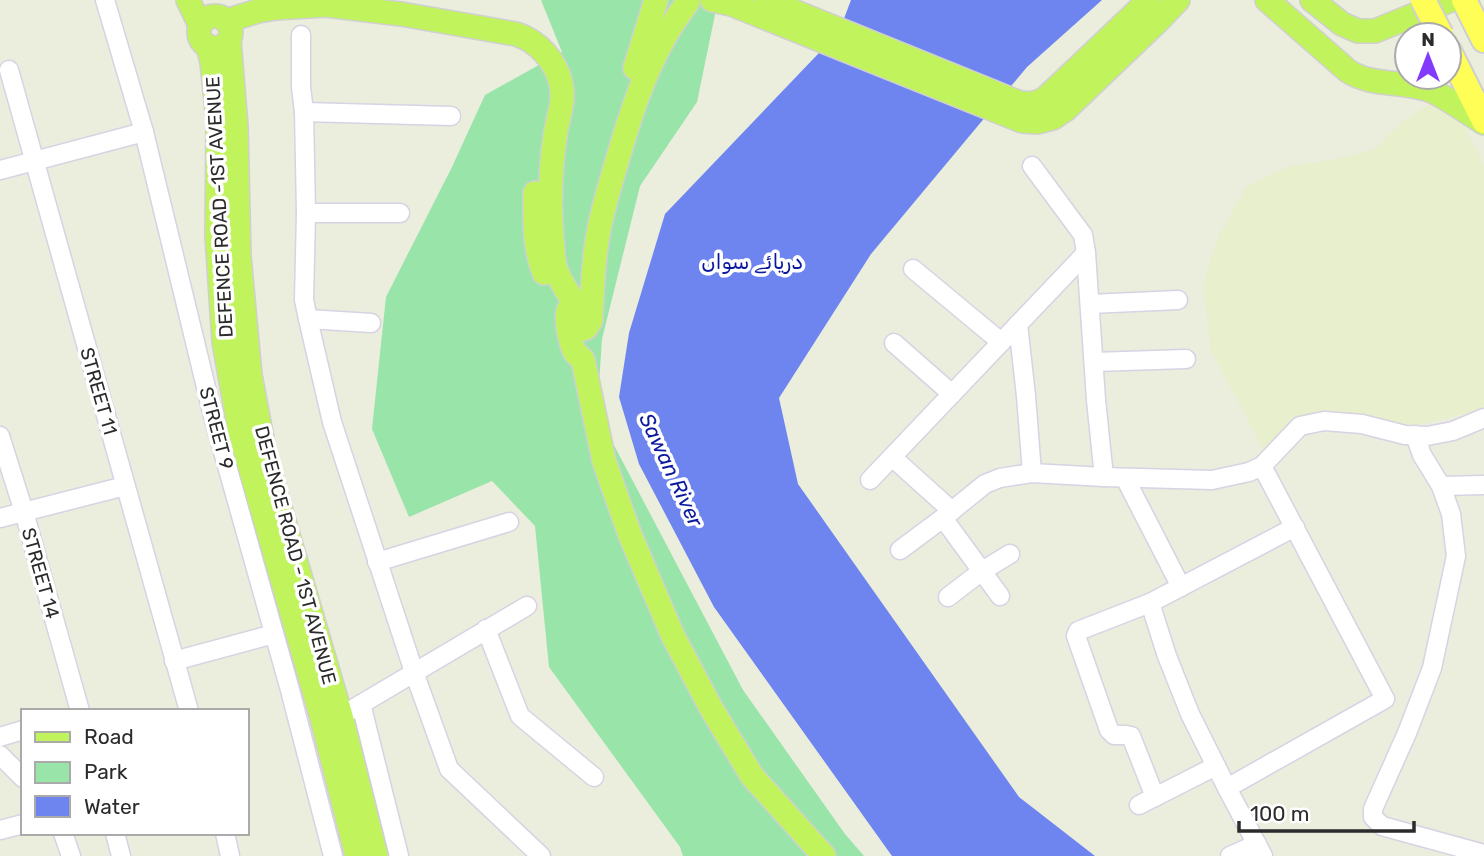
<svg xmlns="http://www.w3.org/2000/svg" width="1484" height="856" font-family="Rubik,'Noto Naskh Arabic',sans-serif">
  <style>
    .education { fill: #e7efcc }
    .green { fill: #98e4a9 }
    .water { fill: #6e85f0 }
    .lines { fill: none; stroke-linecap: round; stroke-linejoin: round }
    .minor-casing { stroke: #d9d2e4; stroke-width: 21 }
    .major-casing { stroke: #d0d0d0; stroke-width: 26 }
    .highway-casing { stroke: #d0d0d0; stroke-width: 28 }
    .minor { stroke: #fff; stroke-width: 18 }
    .major { stroke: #c1f35c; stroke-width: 23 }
    .highway { stroke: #fffe56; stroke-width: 24 }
    .highway-bridge-casing { stroke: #d0d0d0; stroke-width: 28; stroke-linecap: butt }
    .highway-bridge { stroke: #fffe56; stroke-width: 24 }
    .labels { text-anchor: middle; stroke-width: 7; stroke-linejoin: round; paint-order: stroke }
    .street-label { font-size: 19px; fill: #2b2b2b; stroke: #fff }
    .water-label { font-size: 21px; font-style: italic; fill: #0b199e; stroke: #fff }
  </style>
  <rect width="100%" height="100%" fill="#ebeddd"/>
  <!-- education -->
  <polygon class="education" points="1448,94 1484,166 1484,409 1407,428 1307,416 1266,455 1211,350 1203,283 1219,235 1247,186 1290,166 1333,160 1375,149 1404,120"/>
  <!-- green -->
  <polygon class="green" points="541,0 718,0 697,102 640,186 602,339 597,413 743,690 845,834 864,856 683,856 680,847 549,667 535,526 492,481 409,517 372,429 386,297 452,167 485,95 562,52"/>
  <!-- water -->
  <polygon class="water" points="851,0 1102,0 1027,67 871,254 779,398 798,484 1019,797 1095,856 892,856 714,607 639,464 619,397 629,333 665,214 839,32"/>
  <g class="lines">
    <!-- minor casing -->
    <g class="minor-casing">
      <g id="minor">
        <polyline points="105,0 144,132 213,416 290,690 333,856"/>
        <polyline points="301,35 301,87 304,112 306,213 304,300 308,319 332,422 414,672 449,769 541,856"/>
        <polyline points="9,70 189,711"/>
        <polyline points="304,112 451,116"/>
        <polyline points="1032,166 1083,235 1086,253 1096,400 1104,477"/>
        <polyline points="0,170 144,132"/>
        <polyline points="306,213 400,213"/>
        <polyline points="913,269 1001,342"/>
        <polyline points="1090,304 1178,300"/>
        <polyline points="308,319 371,323"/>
        <polyline points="1018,324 1026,396 1032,473"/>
        <polyline points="894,343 952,394"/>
        <polyline points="1094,362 1186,359"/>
        <polyline points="1415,435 1422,455 1441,486 1451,514 1456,556 1432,668 1407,733 1373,809 1373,817 1382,826 1484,854"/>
        <polyline points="0,436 24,512 80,711"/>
        <polyline points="892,457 952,511"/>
        <polyline points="1262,466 1385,699 1227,788 1190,714 1167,656 1150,603 1295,527"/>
        <polyline points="1125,478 1181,587"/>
        <polyline points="870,480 1086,253"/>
        <polyline points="1441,486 1484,485"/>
        <polyline points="0,518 125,486"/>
        <polyline points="943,518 1000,596"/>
        <polyline points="900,550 943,518 985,484 1000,478 1032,473 1104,477 1212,480 1249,472 1262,466 1300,426 1324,421 1362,424 1405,435 1427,436 1453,431 1484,418"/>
        <polyline points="377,562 509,522"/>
        <polyline points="948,597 982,571 1010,554"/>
        <polyline points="1150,603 1078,631 1076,636 1109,730 1114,735 1126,735 1131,736 1155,797"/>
        <polyline points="486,629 520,716 594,777"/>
        <polyline points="174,661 274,634"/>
        <polyline points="361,704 399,856"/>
        <polyline points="341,716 527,606"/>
        <polyline points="0,737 23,730"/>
        <polyline points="0,755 23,778"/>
        <polyline points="1227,788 1263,856"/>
        <polyline points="1139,805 1216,766"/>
        <polyline points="0,830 23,824"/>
        <polyline points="63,833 71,856"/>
        <polyline points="115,833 121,856"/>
        <polyline points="225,833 230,856"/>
        <polyline points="1230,856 1257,844"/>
      </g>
    </g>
    <!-- major casing -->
    <g class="major-casing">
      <g id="major">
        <polyline points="188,0 200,25"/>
        <polyline points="712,0 731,4 1022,121 1038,122 1053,118 1065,110 1158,21 1178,0"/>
        <path d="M766 0 1020 103C1031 104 1039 104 1048 96L1149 0"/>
        <path d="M1267 0 1348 71C1372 87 1405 80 1432 91 1449 99 1468 113 1484 123"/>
        <polyline points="1312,0 1342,24 1358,31 1375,31 1451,0"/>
        <circle cx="215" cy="32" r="16"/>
        <path d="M226 21 258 11 276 8 326 5 401 14 516 34C538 41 556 61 561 84 565 103 557 119 555 137 550 172 549 205 552 240 553 248 553 258 555 267 559 280 568 293 576 305"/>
        <polyline points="229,40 236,126 239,256 250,375 266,460 341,716 376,856"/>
        <polyline points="208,46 212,62 218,121 217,236 224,342 240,432 321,715 357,856"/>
        <polyline points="635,68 656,0"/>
        <path d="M535 193C535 220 534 248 544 273"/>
        <path d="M591 316C592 291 593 266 597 241 601 213 610 185 618 158 634 102 652 48 688 2"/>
        <path d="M568 325 577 330 586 328 591 320C590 309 578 298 569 309 564 315 571 346 575 352 577 355 580 357 583 360L604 461 630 535 673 636 711 708 752 776 824 856"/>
      </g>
    </g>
    <!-- highway casing -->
    <g class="highway-casing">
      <g id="highway">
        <polyline points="1464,0 1484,40"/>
        <polyline points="1449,51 1484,121"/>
      </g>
    </g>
    <!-- minor -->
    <use href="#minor" class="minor"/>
    <!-- major -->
    <use href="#major" class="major"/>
    <!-- highway -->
    <use href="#highway" class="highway"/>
    <!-- highway-bridge casing -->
    <g class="highway-bridge-casing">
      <polyline id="highway-bridge" points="1423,0 1441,35"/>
    </g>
    <!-- highway-bridge -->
    <use href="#highway-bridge" class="highway-bridge"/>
  </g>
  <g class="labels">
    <!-- street labels -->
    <g class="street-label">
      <text transform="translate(219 207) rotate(-93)" y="7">DEFENCE ROAD -1ST AVENUE</text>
      <text transform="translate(99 391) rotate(74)" y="7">STREET 11</text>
      <text transform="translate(217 428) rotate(75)" y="7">STREET 9</text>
      <text transform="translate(296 555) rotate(75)" y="7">DEFENCE ROAD - 1ST AVENUE</text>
      <text transform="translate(41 573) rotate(74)" y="7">STREET 14</text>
    </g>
    <!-- water labels -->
    <g class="water-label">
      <text x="752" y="269">دریائے سواں</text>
      <text transform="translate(671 470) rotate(65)" y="7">Sawan River</text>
    </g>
  </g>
  <!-- legend -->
  <rect x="21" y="709" width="228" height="126" fill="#ffffff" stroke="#aaaaaa" stroke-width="2"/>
  <rect x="35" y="732" width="35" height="10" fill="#c1f35c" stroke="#aaaaaa" stroke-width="2"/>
  <text x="84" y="744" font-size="21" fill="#2b2b2b">Road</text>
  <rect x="35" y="762" width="35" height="21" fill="#98e4a9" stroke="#aaaaaa" stroke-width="2"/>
  <text x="84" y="779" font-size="21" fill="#2b2b2b">Park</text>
  <rect x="35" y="796" width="35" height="21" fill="#6e85f0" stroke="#aaaaaa" stroke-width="2"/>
  <text x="84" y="814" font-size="21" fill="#2b2b2b">Water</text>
  <!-- north arrow -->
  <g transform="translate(1428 56)"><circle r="33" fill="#ffffff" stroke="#aaaaaa" stroke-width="2"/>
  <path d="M0-5L12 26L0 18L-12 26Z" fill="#833afc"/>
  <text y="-10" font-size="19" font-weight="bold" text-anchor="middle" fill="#2b2b2b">N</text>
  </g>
  <!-- scale -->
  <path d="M1239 821v10h175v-10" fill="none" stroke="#2b2b2b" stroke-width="3.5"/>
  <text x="1250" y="821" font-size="21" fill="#2b2b2b" stroke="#ffffff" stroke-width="5" paint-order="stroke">100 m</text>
</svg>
